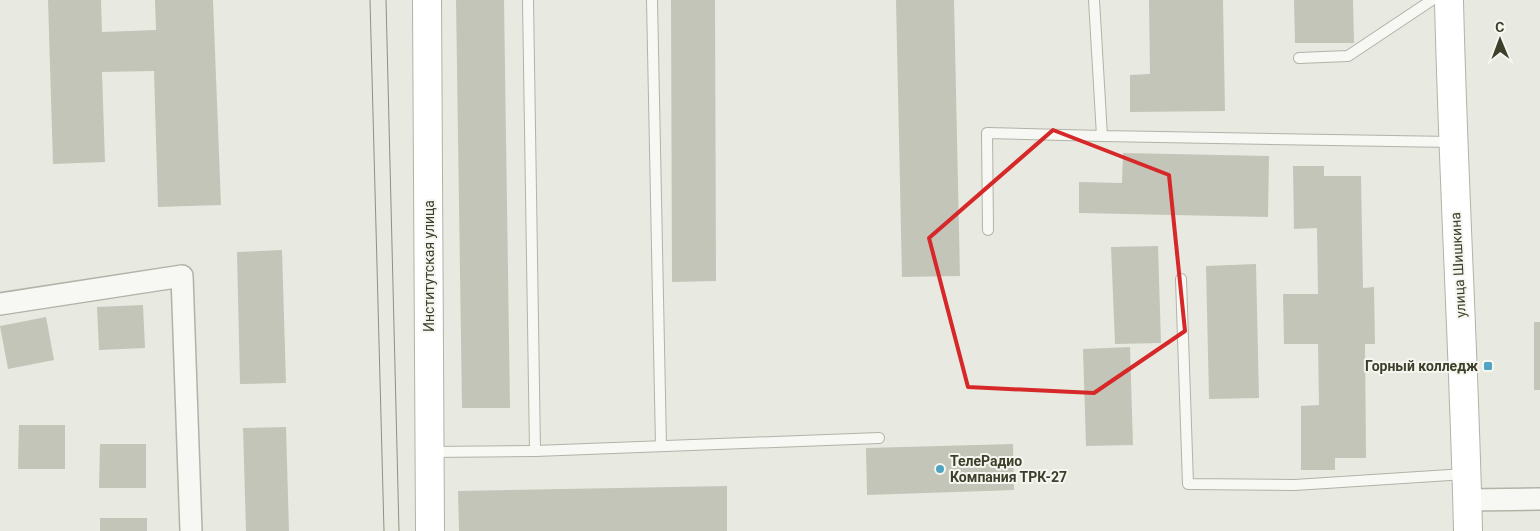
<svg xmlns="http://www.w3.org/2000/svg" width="1540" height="531" font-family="Roboto,sans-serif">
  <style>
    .building { fill: #c4c5b9 }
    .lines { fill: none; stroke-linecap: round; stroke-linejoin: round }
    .service-casing { stroke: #b2b3a7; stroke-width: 12 }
    .minor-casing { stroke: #b2b3a7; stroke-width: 24 }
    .secondary-casing { stroke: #b2b3a7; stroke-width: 30 }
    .service { stroke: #f7f7f4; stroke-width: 10 }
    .minor { stroke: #f7f7f4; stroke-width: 21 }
    .secondary { stroke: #fff; stroke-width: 28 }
    .tram { stroke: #90917c; stroke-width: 1 }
    .marked { fill: none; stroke: #d62828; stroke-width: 4; stroke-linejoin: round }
    .poi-dot { fill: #50a4c3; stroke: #f6f6f1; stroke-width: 2 }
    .labels { text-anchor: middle; stroke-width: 4; stroke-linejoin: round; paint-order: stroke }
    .street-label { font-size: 14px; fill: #3e3f2b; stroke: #f6f6f1 }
    .poi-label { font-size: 14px; font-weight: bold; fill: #3e3f2b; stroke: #f6f6f1; text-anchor: end }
  </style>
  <rect width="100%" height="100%" fill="#e8e9e1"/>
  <!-- building -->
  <g class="building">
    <polygon points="48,0 101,0 102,32 156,30 155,0 213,0 221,205 158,207 154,71 102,72 105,162 53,164"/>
    <polygon points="456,0 504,0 510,408 462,408"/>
    <polygon points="671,0 715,0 716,281 672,282"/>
    <polygon points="896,0 954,0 960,276 902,277"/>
    <polygon points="1149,0 1223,0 1225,111 1130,112 1130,75 1150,74"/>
    <polygon points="1294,0 1353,0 1354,43 1295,43"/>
    <polygon points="1123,153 1269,156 1268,217 1079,213 1079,182 1122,183"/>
    <polygon points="1293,166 1324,166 1324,176 1361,176 1363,288 1374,287 1375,344 1365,344 1366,458 1335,458 1335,470 1301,470 1301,406 1319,405 1318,344 1284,344 1283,294 1318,294 1317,228 1294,229"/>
    <polygon points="1158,246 1161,343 1115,344 1111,247"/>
    <polygon points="282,250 286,383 240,384 237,252"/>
    <polygon points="1256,264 1259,398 1209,399 1206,266"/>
    <polygon points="143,305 145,348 99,350 97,307"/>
    <polygon points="46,317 54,360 8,369 0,326"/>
    <rect x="1534" y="322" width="6" height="68"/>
    <polygon points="1130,347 1133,445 1086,446 1083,349"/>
    <polygon points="19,425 65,425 65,469 18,469"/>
    <polygon points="286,427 289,531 246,531 243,428"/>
    <polygon points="100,444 146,444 146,488 99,488"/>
    <polygon points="1013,444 1014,490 867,495 866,448"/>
    <polygon points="727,486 727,531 459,531 458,491"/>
    <rect x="100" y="518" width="47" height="13"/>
  </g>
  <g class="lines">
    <!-- service casing -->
    <g class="service-casing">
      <g id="service">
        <polyline points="528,0 535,451 879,438"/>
        <polyline points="652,0 661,446"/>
        <polyline points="1094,0 1102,136 1452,142"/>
        <polyline points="1299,58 1348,56 1432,0"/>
        <polyline points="988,230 987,133 1102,136"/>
        <polyline points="1181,279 1188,484 1295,485 1465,474"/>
        <polyline points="431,452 535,451"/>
      </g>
    </g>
    <!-- minor casing -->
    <g class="minor-casing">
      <g id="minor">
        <polyline points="0,304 182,276 191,531"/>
        <polyline points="1467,500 1540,499"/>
      </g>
    </g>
    <!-- secondary casing -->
    <g class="secondary-casing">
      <g id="secondary">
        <polyline points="427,0 430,531"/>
        <path d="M1449 0C1453 177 1464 354 1468 531"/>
      </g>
    </g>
    <!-- service -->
    <use href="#service" class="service"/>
    <!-- minor -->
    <use href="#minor" class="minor"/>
    <!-- secondary -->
    <use href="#secondary" class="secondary"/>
    <!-- tram -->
    <g class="tram">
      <polyline points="370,0 384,531"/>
      <polyline points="386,0 399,531"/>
    </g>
  </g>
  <!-- marked area -->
  <path class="marked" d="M1053 130 1169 175 1185 331 1094 393 968 387 929 238Z"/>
  <!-- markers -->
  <g class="poi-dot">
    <rect x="1483" y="361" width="10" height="10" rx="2.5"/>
    <circle cx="940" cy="469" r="5"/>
  </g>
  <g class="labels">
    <!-- street labels -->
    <g class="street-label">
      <text transform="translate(1458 265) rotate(-93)" y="5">улица Шишкина</text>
      <text transform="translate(429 266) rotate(-90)" y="5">Институтская улица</text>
    </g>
    <!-- poi labels -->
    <g class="poi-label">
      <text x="1478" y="371">Горный колледж</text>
      <text x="950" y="466" text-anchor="start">ТелеРадио<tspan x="950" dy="16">Компания ТРК-27</tspan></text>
    </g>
  </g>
  <!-- north arrow -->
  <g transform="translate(1500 40) rotate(359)" stroke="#f6f6f1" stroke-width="4" paint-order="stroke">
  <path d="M0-4L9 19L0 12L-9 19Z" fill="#3e3f2b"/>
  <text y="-8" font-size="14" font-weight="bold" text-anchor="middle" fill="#3e3f2b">С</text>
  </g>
</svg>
